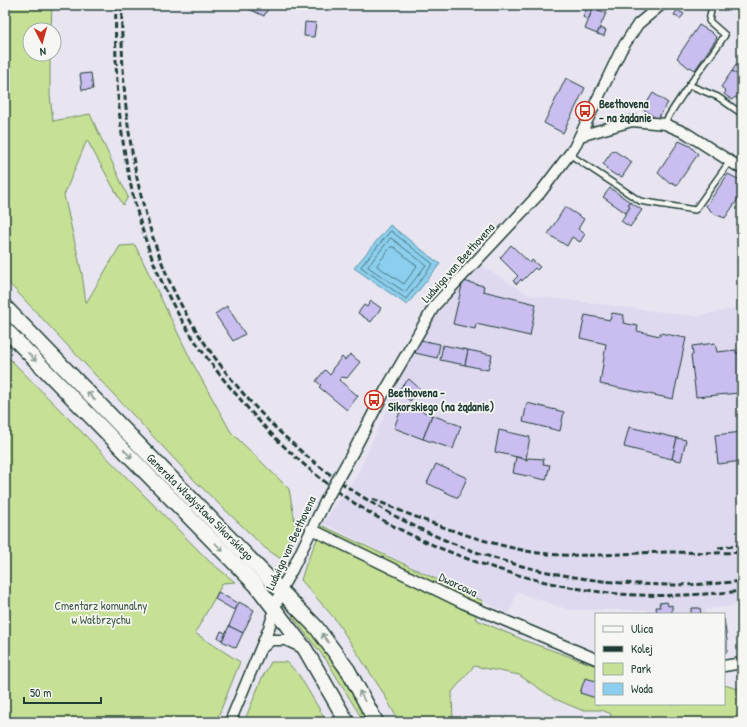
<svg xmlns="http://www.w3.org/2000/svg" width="747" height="727" font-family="'Patrick Hand',sans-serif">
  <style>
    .built { fill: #dfd9f0 }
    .green { fill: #c6e096; stroke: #728e65 }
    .water { fill: #8cceed; stroke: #6094a3 }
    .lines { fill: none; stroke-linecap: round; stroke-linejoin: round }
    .shore { stroke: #4b777e; stroke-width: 1 }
    .building { fill: #c9beef; stroke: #1f3d34 }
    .service-casing { stroke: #1f3d34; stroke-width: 8 }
    .minor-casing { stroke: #1f3d34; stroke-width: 13 }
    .secondary-casing { stroke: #1f3d34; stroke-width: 17 }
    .service { stroke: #f6f6f2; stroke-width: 5 }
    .minor { stroke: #f6f6f2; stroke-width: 10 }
    .secondary { stroke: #f6f6f2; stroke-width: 14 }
    .rail { stroke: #1f3d34; stroke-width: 3; stroke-dasharray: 6 3; stroke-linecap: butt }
    .minor-bridge-casing { stroke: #1f3d34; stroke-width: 13; stroke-linecap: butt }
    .minor-bridge { stroke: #f6f6f2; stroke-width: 10 }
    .oneway { stroke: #8a9a93 }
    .labels { text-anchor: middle; stroke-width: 3.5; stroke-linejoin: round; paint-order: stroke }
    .poi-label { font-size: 12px; font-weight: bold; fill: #1f3d34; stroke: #f6f6f2; text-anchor: start }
    .street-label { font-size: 12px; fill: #1f3d34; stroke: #f6f6f2 }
    .park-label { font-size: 12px; fill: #405e48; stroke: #f6f6f2 }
  </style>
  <rect width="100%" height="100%" fill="#e8e5f1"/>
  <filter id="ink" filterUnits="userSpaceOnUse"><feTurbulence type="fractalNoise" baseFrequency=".025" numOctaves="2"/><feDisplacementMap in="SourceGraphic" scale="8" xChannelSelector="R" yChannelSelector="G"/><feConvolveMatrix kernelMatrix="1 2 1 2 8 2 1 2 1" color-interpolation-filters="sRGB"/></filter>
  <g filter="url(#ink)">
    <!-- built -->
    <g class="built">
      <polygon points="630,5 651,5 641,14"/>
      <polygon points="481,265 529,295 697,316 742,307 742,605 706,609 706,614 648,614 647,610 569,610 517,592 509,614 323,523 356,477 419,339 462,281"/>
    </g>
    <!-- green -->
    <g class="green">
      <polygon points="5,5 52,5 51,30 30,30 30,54 50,54 50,95 53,121 90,114 128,197 123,205 87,140 64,195 82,274 86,303 120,246 135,245 192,362 231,432 289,489 296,528 281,559 265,548 196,482 5,279"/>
      <polygon points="742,219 742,281 736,228"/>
      <polygon points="5,354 209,561 235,582 223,583 195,633 240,662 216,722 5,722"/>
      <polygon points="323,526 483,601 475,619 526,641 596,666 596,704 724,704 724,685 742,690 742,722 610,722 611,714 602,710 581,710 555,699 519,675 474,666 452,692 453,722 399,722 384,694 335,619 301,580 306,564"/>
      <polygon points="296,613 331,659 369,722 364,722 327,661 292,616"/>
      <polygon points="271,662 287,662 299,675 327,722 244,722 262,678"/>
    </g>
    <!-- water -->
    <polygon class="water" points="390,225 440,264 407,305 354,268"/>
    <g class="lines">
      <!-- shore -->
      <g class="shore">
        <polygon points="391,231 433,264 406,299 361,267"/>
        <polygon points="391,238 426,265 405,292 368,267"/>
        <polygon points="391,247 394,247 417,266 404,284 377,266"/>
      </g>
    </g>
    <!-- building -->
    <g class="building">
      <polygon points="250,5 270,5 264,16 249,9"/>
      <polygon points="588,5 593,8 588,20 583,17"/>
      <polygon points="593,8 606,13 597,34 585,29"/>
      <polygon points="677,10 684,14 680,19 674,15"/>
      <polygon points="305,22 316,23 314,37 304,36"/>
      <polygon points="699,25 711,32 717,38 695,70 690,67 689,68 677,58"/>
      <polygon points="600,28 606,30 604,36 597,34"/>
      <polygon points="742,56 742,78 732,71"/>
      <polygon points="732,71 742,78 742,96 740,100 735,97 732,100 724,94 726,91 721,87"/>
      <polygon points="91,73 93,89 82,90 80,74"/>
      <polygon points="566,78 585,88 563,133 544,123"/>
      <polygon points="653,93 668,103 657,119 643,109"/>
      <polygon points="679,141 690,146 698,154 677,185 671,182 670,184 658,173"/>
      <polygon points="613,150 632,162 622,177 618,175 617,176 606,169 607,167 603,164"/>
      <polygon points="728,174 742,181 742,193 725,218 714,214 706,206"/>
      <polygon points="610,188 630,202 628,205 630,207 626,213 603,197"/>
      <polygon points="630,202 642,210 630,227 621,221 630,207 628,205"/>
      <polygon points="565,207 584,219 578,229 585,234 580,242 572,237 567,246 548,234"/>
      <polygon points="511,245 530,263 532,260 540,267 537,270 535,268 522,281 521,279 517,284 513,281 518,276 500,258"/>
      <polygon points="463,281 484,286 483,291 536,304 530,336 476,324 475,329 453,324"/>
      <polygon points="371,301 381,308 371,322 358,313 364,305 367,307"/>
      <polygon points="227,306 245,334 233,341 215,314"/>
      <polygon points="612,313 624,315 623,323 638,326 637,331 660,336 660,333 686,338 673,399 600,384 606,344 580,338 585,315 610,320"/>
      <polygon points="420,340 440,344 437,358 415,353"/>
      <polygon points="715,343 717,352 736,350 736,353 740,353 739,349 742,348 742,390 739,390 739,393 696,397 691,355 693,355 692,346"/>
      <polygon points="443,345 468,350 465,365 440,360"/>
      <polygon points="468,350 492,355 488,370 465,365"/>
      <polygon points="350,354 360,362 347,378 342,377 339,380 358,396 347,410 319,387 321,385 316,381 325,370 330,375 333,371 332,369 342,357 345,360"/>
      <polygon points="409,379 420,389 410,401 398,390"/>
      <polygon points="527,403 564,412 560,431 523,422"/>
      <polygon points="403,404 432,415 423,439 394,428"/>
      <polygon points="432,415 461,426 453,449 423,439"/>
      <polygon points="629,427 677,438 672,459 624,447"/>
      <polygon points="499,430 530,437 526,459 495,452"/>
      <polygon points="742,432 742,461 718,464 715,435"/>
      <polygon points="677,438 686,440 681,461 672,459"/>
      <polygon points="516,457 527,460 528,458 544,459 543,464 550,465 546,480 513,473"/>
      <polygon points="436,464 467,478 458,498 427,483"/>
      <polygon points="218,592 237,603 234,610 215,599"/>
      <polygon points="239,602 254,610 243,633 229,626"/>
      <polygon points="667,602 668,606 672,605 672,613 657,614 656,607 660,607 659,603"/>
      <polygon points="691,608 700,608 701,614 691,614"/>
      <polygon points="724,619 727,640 727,652 724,652"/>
      <polygon points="229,626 243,633 236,648 222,641"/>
      <polygon points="221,631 226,633 222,640 218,638"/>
      <polygon points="585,678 596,681 596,698 580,693"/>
    </g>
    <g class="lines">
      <!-- service casing -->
      <g class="service-casing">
        <g id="service">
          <polyline points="689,85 718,97 742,114"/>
          <path d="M664 124C682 92 705 65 725 35L709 21 712 5"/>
          <polyline points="569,154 640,201 695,210 730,161"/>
        </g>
      </g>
      <!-- minor casing -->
      <g class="minor-casing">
        <g id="minor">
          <polyline points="580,136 632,121 665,124 686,133 742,169"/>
          <polyline points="353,452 385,391 435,305 540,193 574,148 621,50 638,24 661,5"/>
          <polyline points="311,529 463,603 596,659"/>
          <polyline points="262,648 271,640 286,640 303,648"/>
          <polyline points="724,666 742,663"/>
          <polyline points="230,722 269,628 281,589 292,570 325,502"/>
        </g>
      </g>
      <!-- secondary casing -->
      <g class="secondary-casing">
        <g id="secondary">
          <polyline points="5,307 316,627 348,670 376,722"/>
          <polyline points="5,329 256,585 305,649 347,722"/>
        </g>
      </g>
      <!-- service -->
      <use href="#service" class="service"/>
      <!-- minor -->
      <use href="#minor" class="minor"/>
      <!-- secondary -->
      <use href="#secondary" class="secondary"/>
      <!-- rail -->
      <g class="rail">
        <path d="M116 5C113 101 125 207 168 295 187 333 213 368 241 400 268 433 300 463 334 489 411 546 523 585 619 594 660 597 701 595 742 591"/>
        <path d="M122 5C120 101 133 203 174 291 192 328 216 361 242 392 367 538 553 602 742 581"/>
        <path d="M373 499C420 520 482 543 532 552 577 559 621 553 666 552 691 552 717 554 742 552"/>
        <polyline points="718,548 742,545"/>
      </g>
      <!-- minor-bridge casing -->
      <g class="minor-bridge-casing">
        <polyline id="minor-bridge" points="325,502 353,452"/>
      </g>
      <!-- minor-bridge -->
      <use href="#minor-bridge" class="minor-bridge"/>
    </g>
    <!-- one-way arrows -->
    <defs><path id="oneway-shaft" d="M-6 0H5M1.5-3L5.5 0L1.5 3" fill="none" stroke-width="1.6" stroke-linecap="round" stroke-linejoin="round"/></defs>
    <g class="oneway">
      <use href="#oneway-shaft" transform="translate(32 357) rotate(45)"/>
      <use href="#oneway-shaft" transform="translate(91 396) rotate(-133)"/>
      <use href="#oneway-shaft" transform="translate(128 454) rotate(46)"/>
      <use href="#oneway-shaft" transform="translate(219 547) rotate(46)"/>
      <use href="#oneway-shaft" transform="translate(325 638) rotate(-127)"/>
      <use href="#oneway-shaft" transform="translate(362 696) rotate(-118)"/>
    </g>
  </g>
  <!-- icons -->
  <defs>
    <g id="bus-ring" transform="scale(1)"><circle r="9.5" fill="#f6f6f2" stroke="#c8321e" stroke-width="1.5"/><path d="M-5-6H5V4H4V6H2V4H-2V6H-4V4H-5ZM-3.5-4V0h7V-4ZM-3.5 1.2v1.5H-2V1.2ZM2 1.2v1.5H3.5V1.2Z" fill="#c8321e"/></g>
  </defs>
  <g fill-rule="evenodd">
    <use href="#bus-ring" x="585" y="111"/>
    <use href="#bus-ring" x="374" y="400"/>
  </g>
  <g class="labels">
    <!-- poi labels -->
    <g class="poi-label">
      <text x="599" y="108">Beethovena<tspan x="599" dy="14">- na żądanie</tspan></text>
      <text x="388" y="397">Beethovena -<tspan x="388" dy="14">Sikorskiego (na żądanie)</tspan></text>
    </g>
    <!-- street labels -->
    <g class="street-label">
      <text transform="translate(458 263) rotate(-48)" y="4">Ludwiga van Beethovena</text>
      <text transform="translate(200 507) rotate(45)" y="4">Generała Władysława Sikorskiego</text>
      <text transform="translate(291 543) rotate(-65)" y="4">Ludwiga van Beethovena</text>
      <text transform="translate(458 585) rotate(25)" y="4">Dworcowa</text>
    </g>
    <!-- park labels -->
    <g class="park-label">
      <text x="101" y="610">Cmentarz komunalny<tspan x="101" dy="14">w Wałbrzychu</tspan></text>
    </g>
  </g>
  <!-- margin -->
  <rect width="747" height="727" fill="none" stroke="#f6f6f2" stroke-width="20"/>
  <rect x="10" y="10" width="727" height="707" fill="none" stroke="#1f3d34" stroke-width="1.5" filter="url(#ink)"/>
  <!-- legend -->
  <rect x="595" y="613" width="130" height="92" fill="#f6f6f2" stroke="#a0aca6"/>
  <rect x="603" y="626" width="20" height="6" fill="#f6f6f2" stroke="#a0aca6"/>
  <text x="631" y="633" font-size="12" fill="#1f3d34">Ulica</text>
  <rect x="603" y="646" width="20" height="6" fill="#1f3d34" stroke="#a0aca6"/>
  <text x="631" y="653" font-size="12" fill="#1f3d34">Kolej</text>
  <rect x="603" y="663" width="20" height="12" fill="#c6e096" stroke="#a0aca6"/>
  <text x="631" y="673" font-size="12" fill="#1f3d34">Park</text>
  <rect x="603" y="683" width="20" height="12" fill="#8cceed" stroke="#a0aca6"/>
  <text x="631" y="693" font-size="12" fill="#1f3d34">Woda</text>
  <!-- north arrow -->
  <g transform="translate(42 42) rotate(174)"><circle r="19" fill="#f6f6f2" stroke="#a0aca6"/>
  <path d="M0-3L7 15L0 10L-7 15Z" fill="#c8321e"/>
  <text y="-6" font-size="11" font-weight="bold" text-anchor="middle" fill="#1f3d34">N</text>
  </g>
  <!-- scale -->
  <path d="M24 697v6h77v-6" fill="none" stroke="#1f3d34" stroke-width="2"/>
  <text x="30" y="697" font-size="12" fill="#1f3d34" stroke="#f6f6f2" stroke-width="3" paint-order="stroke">50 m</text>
</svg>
